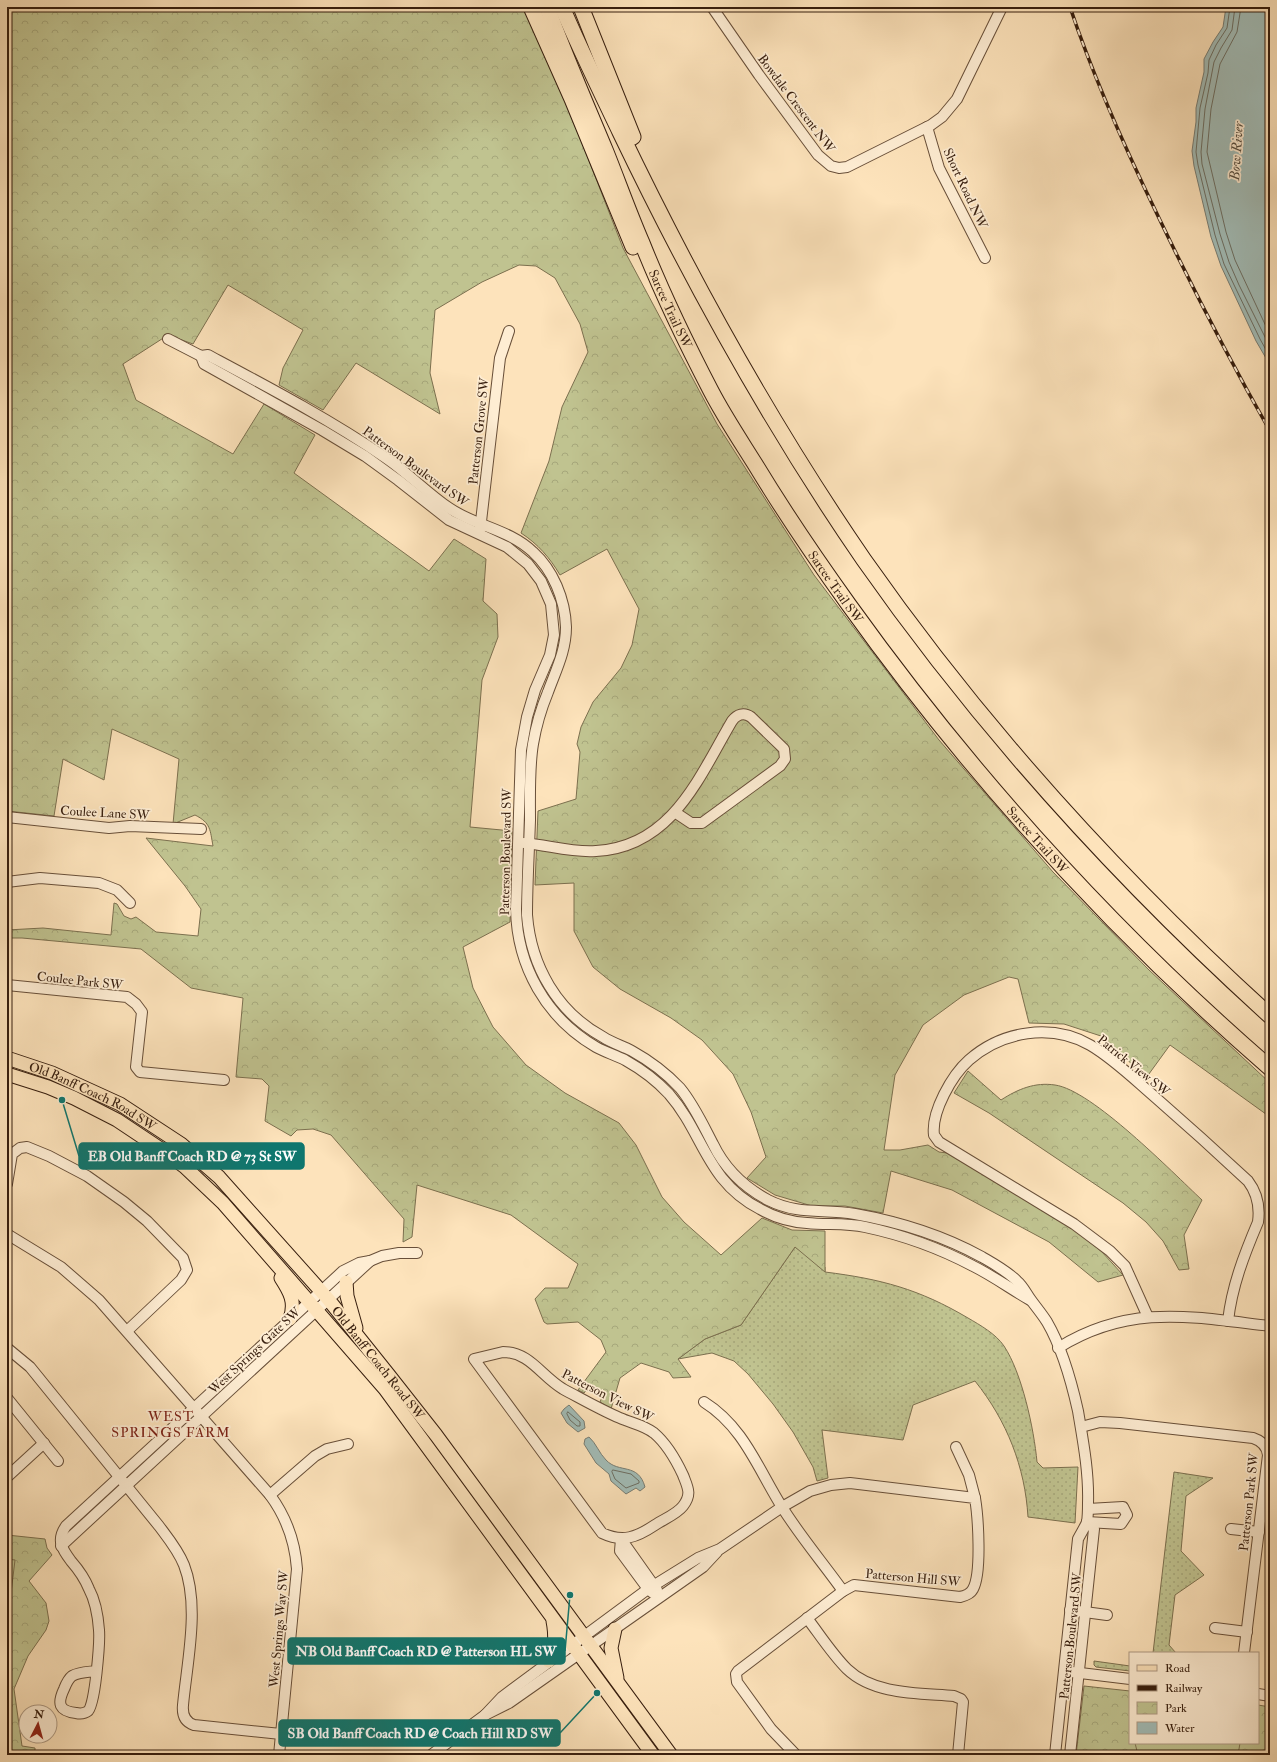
<svg xmlns="http://www.w3.org/2000/svg" width="1277" height="1762" font-family="'IM FELL Double Pica',serif">
  <style>
    .grass { fill: url(#grass-dots); stroke: #7c704f }
    .park { fill: url(#park-crowns); stroke: #7c704f }
    .pitch { fill: #c0c390; stroke: #7c704f }
    .water { fill: #a2bdb8; stroke: #777d74 }
    .lines { fill: none; stroke-linecap: round; stroke-linejoin: round }
    .shore { stroke: #6c6e63; stroke-width: 1 }
    .minor-casing { stroke: #684f39; stroke-width: 12 }
    .major-casing { stroke: #371e0e; stroke-width: 15 }
    .highway-casing { stroke: #371e0e; stroke-width: 17 }
    .minor { stroke: #feedd3; stroke-width: 10 }
    .major { stroke: #fde3bb; stroke-width: 13 }
    .highway { stroke: #fde3bb; stroke-width: 15 }
    .rail-casing { stroke: #371e0e; stroke-width: 3.5 }
    .rail { stroke: #feedd3; stroke-width: 2; stroke-dasharray: 6; stroke-linecap: butt }
    .labels { text-anchor: middle; stroke-width: 3.5; stroke-linejoin: round; paint-order: stroke }
    .street-label { font-size: 13px; fill: #371e0e; stroke: #feedd3 }
    .water-label { font-size: 14px; font-style: italic; fill: #574e41; stroke: #feedd3 }
    .neighbourhood-label { font-size: 14px; letter-spacing: 1px; fill: #7a1f14; stroke: #feedd3 }
    .leader { fill: none; stroke: #0f766e; stroke-width: 1.5 }
    .callout-dot { fill: #0f766e; stroke: #feedd3; stroke-width: 1.5 }
    .callout { fill: #0f766e; stroke: #0f766e; stroke-width: 1.5 }
    .callout-label { font-size: 14px; text-anchor: middle; font-weight: bold; fill: #fff }
  </style>
  <defs>
    <pattern id="grass-dots" width="8" height="8" patternUnits="userSpaceOnUse"><rect width="8" height="8" fill="#c0c390"/><path d="M2 2h.1M6 6h.1" fill="none" stroke="#a6a77b" stroke-width="1.8" stroke-linecap="round"/></pattern>
    <pattern id="park-crowns" width="20" height="18" patternUnits="userSpaceOnUse"><rect width="20" height="18" fill="#c0c390"/><path d="M2 6a3 3 0 1 1 6 0M12 15a3 3 0 1 1 6 0" fill="none" stroke="#a6a77b"/></pattern>
  </defs>
  <rect width="100%" height="100%" fill="#fde3bb"/>
  <filter id="stains"><feTurbulence type="fractalNoise" baseFrequency=".005" numOctaves="4"/><feColorMatrix values="0 0 0 0 .2 0 0 0 0 .09 0 0 0 0 .02 0 0 0 .5 -.17"/></filter>
  <radialGradient id="worn" r=".72"><stop offset=".6" stop-color="#630" stop-opacity="0"/><stop offset="1" stop-color="#630" stop-opacity=".3"/></radialGradient>
  <!-- grass -->
  <g class="grass">
    <path d="M795 1247 825 1267V1272C881 1279 919 1289 968 1318 980 1325 996 1334 1004 1346 1022 1373 1034 1429 1037 1462L1043 1468 1078 1467 1075 1523 1028 1517C1025 1467 1007 1421 975 1381L913 1405 903 1440 822 1430 828 1478 817 1481 813 1467 793 1432 773 1404 748 1374 734 1361 712 1353 678 1359 705 1339 741 1325Z"/>
    <polygon points="1174,1472 1213,1478 1186,1496 1181,1551 1204,1575 1175,1595 1169,1645 1176,1653 1153,1653"/>
    <polygon points="1094,1661 1130,1666 1130,1671 1096,1667 1094,1665"/>
  </g>
  <!-- park -->
  <g class="park">
    <path d="M7 7H525L572 117 623 248 717 424 814 575 939 740 1053 872 1149 970 1270 1083V1117L1170 1045 1146 1078 1104 1037 1064 1024 1029 1023 1018 979 1009 977 964 995 923 1025 895 1075 884 1150H900L928 1145 939 1152 947 1153 1074 1229 1102 1252 1123 1275 1098 1282 1049 1242 952 1190 891 1171 883 1213 845 1206H812L775 1195 747 1178 766 1157 751 1112 733 1074 702 1040 671 1018 620 989 593 967 574 931V883L535 885 538 811 576 799 580 752 577 744 581 727 593 702 621 668 632 645 639 609 607 549 560 575C550 558 538 544 521 533L549 461 562 407 588 352 580 324 555 278 536 266 519 265 482 282 435 310 430 373 440 414 356 363 323 410 279 385 283 368 303 330 228 285 193 344 168 335 123 364 136 400 233 454 264 404 315 435 294 473 429 571 454 539 486 559 483 601 497 614 498 637 482 680 470 827 512 831 510 922 463 947 473 988 493 1027 526 1065 565 1093 619 1123 636 1145 662 1197 684 1222 721 1255 762 1218 792 1230 825 1231V1272L795 1247 741 1325 705 1339 678 1359 691 1377 673 1378 669 1372 641 1363 620 1378 611 1409 600 1402 603 1395 589 1387 584 1393 578 1390 606 1352 601 1340 578 1322 547 1324 544 1322 535 1299 545 1288H568L578 1264 511 1215 417 1185 412 1237 403 1242 404 1219 331 1135 313 1129 297 1130 291 1136 265 1121 269 1086 262 1079 236 1077 243 998 191 988 141 949 22 938H7V930L43 928 111 935 114 903 117 904 124 916 131 919 136 917 156 932 198 936 201 909 185 886 146 838 213 846C210 830 211 823 195 815L173 824 179 759 112 729 104 780 63 759 54 816 7 811Z"/>
    <path d="M968 1071 1001 1100C1018 1089 1035 1082 1055 1085 1092 1090 1172 1172 1202 1200L1184 1235 1189 1269 1179 1270 1163 1241 1146 1222 1123 1203 989 1113 954 1093Z"/>
    <polygon points="7,1535 45,1539 47,1548 52,1555 29,1581 46,1603 49,1621 46,1630 28,1656 14,1689 22,1746 35,1748 35,1755 7,1755"/>
    <polygon points="1084,1686 1130,1691 1130,1743 1258,1743 1258,1705 1270,1707 1270,1755 1076,1755"/>
  </g>
  <!-- pitch -->
  <g class="pitch">
    <polygon points="7,1559 15,1560 7,1626"/>
    <polygon points="1135,1743 1240,1743 1238,1755 1138,1755"/>
  </g>
  <!-- water -->
  <g class="water">
    <polygon points="1226,7 1270,7 1270,365 1256,341 1221,266 1211,237 1194,166 1192,151 1196,122 1196,108 1204,72 1204,59 1213,42 1223,27"/>
    <polygon points="569,1405 584,1421 585,1428 578,1432 567,1423 561,1413 564,1409"/>
    <path d="M589 1437C596 1443 599 1453 606 1460 619 1474 638 1462 645 1487L640 1491 636 1488 626 1494 611 1481 609 1474 596 1463 584 1444 585 1439Z"/>
  </g>
  <g class="lines">
    <!-- shore -->
    <g class="shore">
      <polyline points="1230,7 1227,28 1216,45 1209,60 1208,73 1200,108 1196,152 1198,165 1215,235 1224,264 1260,339 1270,357"/>
      <polyline points="1235,7 1232,30 1221,48 1214,62 1205,109 1201,152 1202,164 1220,234 1229,262 1239,285 1270,347"/>
      <polyline points="1241,7 1237,32 1220,64 1211,109 1207,152 1226,232 1235,260 1270,335"/>
      <polygon points="568,1412 580,1422 580,1426 577,1426 570,1420 567,1414"/>
      <polygon points="613,1470 631,1474 639,1481 639,1483 626,1488 615,1479 612,1472"/>
    </g>
    <!-- minor casing -->
    <g class="minor-casing">
      <g id="minor">
        <polyline points="712,7 759,75 818,155 831,166 839,168 847,167 931,125 942,117 957,99 1002,7"/>
        <polyline points="927,127 939,168 985,258"/>
        <path d="M168 339 201 356 208 355C268 387 329 419 386 458 408 473 427 493 449 508 475 526 509 529 533 552 553 570 565 599 566 627 566 651 556 670 548 692 541 709 536 726 533 744 529 768 530 795 530 820 529 852 527 883 527 915 531 966 557 1012 603 1037 612 1043 623 1046 632 1051 650 1061 666 1073 680 1088 694 1105 703 1125 713 1144 725 1169 744 1187 768 1200 800 1216 823 1208 855 1214 900 1222 942 1235 982 1257 994 1264 1007 1271 1017 1281 1023 1286 1026 1293 1031 1300 1036 1307 1042 1314 1047 1322 1061 1346 1072 1384 1078 1411 1083 1441 1089 1472 1088 1503 1088 1509 1088 1516 1087 1522 1085 1527 1081 1533 1078 1539L1055 1755"/>
        <path d="M201 356 204 364 322 430 365 456 398 480 449 520 507 547 528 564 541 581 551 604 554 635 550 655 535 690 527 717 521 750 516 909C517 966 546 1018 596 1047 605 1052 615 1055 625 1060 641 1069 656 1080 669 1094 704 1134 706 1181 760 1209 774 1217 791 1222 807 1223 826 1225 846 1223 865 1227 903 1235 939 1248 973 1266 993 1276 1011 1289 1030 1300"/>
        <polyline points="480,530 500,358 509,331"/>
        <polyline points="7,817 109,828 130,826 201,829"/>
        <path d="M524 843C548 845 572 853 596 851 672 847 699 777 732 721 737 714 744 712 751 717L784 749 785 759 780 766 702 823H691L676 813"/>
        <polyline points="7,882 40,878 99,883 117,890 130,903"/>
        <polyline points="7,985 127,997 136,1004 142,1012 136,1067 140,1072 224,1080"/>
        <polyline points="7,1184 12,1154 20,1148 27,1147 49,1156 87,1176 124,1202 147,1221 183,1258 187,1270 181,1280 127,1331"/>
        <path d="M7 1234 61 1267 99 1300 270 1495C287 1518 295 1541 297 1569L279 1755"/>
        <path d="M1148 1317 1125 1266 1110 1251 1074 1224 939 1142 934 1135C931 1112 952 1075 969 1060 1002 1031 1051 1023 1090 1045 1114 1059 1135 1080 1156 1098 1187 1125 1218 1153 1248 1181 1258 1194 1260 1207 1258 1222 1244 1255 1232 1286 1228 1321"/>
        <path d="M7 1348 30 1367 159 1526C168 1538 178 1550 184 1565 200 1606 187 1662 183 1705 182 1715 185 1722 194 1725L281 1734"/>
        <path d="M1058 1348C1130 1303 1192 1317 1270 1326"/>
        <path d="M503 1352C530 1352 541 1376 563 1389 582 1399 601 1410 620 1418 631 1423 644 1425 654 1433 667 1444 676 1460 683 1475 688 1488 692 1494 683 1506 677 1514 664 1519 655 1525 637 1537 623 1543 602 1533L474 1359Z"/>
        <polyline points="7,1398 58,1461"/>
        <path d="M704 1402C744 1427 758 1469 782 1507 800 1536 823 1563 843 1591"/>
        <path d="M1081 1427 1100 1422 1120 1423 1253 1438C1262 1441 1267 1446 1268 1455L1244 1653"/>
        <polyline points="956,1447 969,1475 975,1498"/>
        <polyline points="7,1477 44,1443"/>
        <polyline points="270,1495 315,1456 327,1449 348,1444"/>
        <polyline points="1087,1522 1121,1524 1127,1515 1123,1507 1088,1509"/>
        <polyline points="1231,1529 1259,1532"/>
        <polyline points="621,1539 620,1551 648,1589 653,1593"/>
        <polyline points="621,1539 657,1590"/>
        <polyline points="61,1546 370,1261"/>
        <polyline points="1070,1610 1107,1615"/>
        <path d="M807 1618C820 1635 832 1654 847 1669 874 1695 919 1693 954 1696L961 1699 963 1702 958 1755"/>
        <polyline points="1215,1628 1247,1632"/>
        <path d="M96 1671C89 1672 79 1672 72 1676 68 1679 66 1684 64 1689 57 1704 59 1711 76 1713 81 1714 84 1714 88 1711 95 1707 100 1641 99 1630 98 1616 96 1602 89 1589 85 1579 78 1569 71 1561 62 1549 56 1540 66 1526L343 1271 359 1263 370 1261 382 1256 399 1253H417"/>
        <polyline points="1072,1672 1130,1679"/>
        <polyline points="1258,1694 1270,1696"/>
        <path d="M485 1715 502 1697 648 1589 698 1558 720 1549 782 1507 810 1491 831 1485 850 1483 975 1498C978 1516 982 1573 973 1589 971 1593 965 1596 960 1597L854 1585 843 1591 738 1671 736 1674 737 1682 771 1729 796 1755"/>
        <polyline points="431,1755 485,1715 509,1703 703,1567 717,1552"/>
        <polyline points="1070,1755 1094,1529 1087,1522"/>
      </g>
    </g>
    <!-- major casing -->
    <g class="major-casing">
      <g id="major">
        <path id="s1" d="M7 1058 52 1073 120 1104 181 1144 219 1177 328 1299 388 1374 436 1435 671 1755"/>
        <polyline points="7,1074 48,1087 74,1098 117,1120 162,1150 185,1167 223,1203 385,1389 653,1755"/>
        <path d="M281 1278C290 1292 296 1302 290 1319"/>
        <polyline points="346,1282 347,1296 356,1328"/>
        <polyline points="615,1629 611,1648 617,1678"/>
        <path d="M549 1661C555 1647 556 1636 553 1621"/>
      </g>
    </g>
    <!-- highway casing -->
    <g class="highway-casing">
      <g id="highway">
        <polyline points="531,7 572,99 633,247"/>
        <path id="s2" d="M547 7C565 56 586 104 606 152 618 182 629 213 642 243 662 293 686 343 711 391 724 416 740 440 755 464 784 512 816 559 849 605 971 775 1112 931 1270 1068"/>
        <path d="M562 7C580 49 600 90 620 132 691 280 771 425 864 560 981 727 1119 879 1270 1016"/>
        <polyline points="581,7 633,137"/>
      </g>
    </g>
    <!-- minor -->
    <use href="#minor" class="minor"/>
    <!-- major -->
    <use href="#major" class="major"/>
    <!-- highway -->
    <use href="#highway" class="highway"/>
    <!-- rail casing -->
    <g class="rail-casing">
      <path id="rail" d="M1070 7C1094 79 1125 148 1158 216 1193 289 1230 361 1270 431"/>
    </g>
    <!-- rail -->
    <use href="#rail" class="rail"/>
  </g>
  <g class="labels">
    <!-- street labels -->
    <g class="street-label">
      <text transform="translate(797 103) rotate(53)" y="5">Bowdale Crescent NW</text>
      <text transform="translate(966 188) rotate(65)" y="5">Short Road NW</text>
      <text dy="5" stroke="none"><textPath href="#s2" startOffset="326">Sarcee Trail SW</textPath></text>
      <text transform="translate(478 431) rotate(-84)" y="5">Patterson Grove SW</text>
      <text transform="translate(416 466) rotate(36)" y="5">Patterson Boulevard SW</text>
      <text dy="5" stroke="none"><textPath href="#s2" startOffset="650">Sarcee Trail SW</textPath></text>
      <text transform="translate(105 812) rotate(3)" y="5">Coulee Lane SW</text>
      <text dy="5" stroke="none"><textPath href="#s2" startOffset="974">Sarcee Trail SW</textPath></text>
      <text transform="translate(505 852) rotate(-89)" y="5">Patterson Boulevard SW</text>
      <text transform="translate(80 980) rotate(6)" y="5">Coulee Park SW</text>
      <text transform="translate(1134 1065) rotate(39)" y="5">Patrick View SW</text>
      <text dy="5" stroke="none"><textPath href="#s1" startOffset="94">Old Banff Coach Road SW</textPath></text>
      <text transform="translate(254 1350) rotate(-43)" y="5">West Springs Gate SW</text>
      <text dy="5" stroke="none"><textPath href="#s1" startOffset="490">Old Banff Coach Road SW</textPath></text>
      <text transform="translate(608 1395) rotate(27)" y="5">Patterson View SW</text>
      <text transform="translate(1248 1502) rotate(-84)" y="5">Patterson Park SW</text>
      <text transform="translate(913 1577) rotate(5)" y="5">Patterson Hill SW</text>
      <text transform="translate(278 1629) rotate(-85)" y="5">West Springs Way SW</text>
      <text transform="translate(1070 1636) rotate(-84)" y="5">Patterson Boulevard SW</text>
    </g>
    <!-- water labels -->
    <g class="water-label">
      <text transform="translate(1236 151) rotate(-86)" y="5">Bow River</text>
    </g>
    <!-- neighbourhood labels -->
    <g class="neighbourhood-label">
      <text x="171" y="1421">WEST<tspan x="171" dy="16">SPRINGS FARM</tspan></text>
    </g>
  </g>
  <!-- callouts -->
  <path class="leader" d="M62 1100L79 1156M570 1595L565 1651M597 1693L560 1733"/>
  <g class="callout-dot">
    <circle cx="62" cy="1100" r="4"/>
    <circle cx="570" cy="1595" r="4"/>
    <circle cx="597" cy="1693" r="4"/>
  </g>
  <g class="callout">
    <rect x="79" y="1143" width="225" height="26" rx="4"/>
    <rect x="288" y="1638" width="277" height="26" rx="4"/>
    <rect x="279" y="1720" width="281" height="26" rx="4"/>
  </g>
  <g class="callout-label">
    <text x="192" y="1161">EB Old Banff Coach RD @ 73 St SW</text>
    <text x="426" y="1656">NB Old Banff Coach RD @ Patterson HL SW</text>
    <text x="420" y="1738">SB Old Banff Coach RD @ Coach Hill RD SW</text>
  </g>
  <!-- margin -->
  <rect width="1277" height="1762" fill="none" stroke="#fde3bb" stroke-width="24"/>
  <rect x="8" y="8" width="1261" height="1746" fill="none" stroke="#371e0e" stroke-width="2"/>
  <rect x="12" y="12" width="1253" height="1738" fill="none" stroke="#371e0e"/>
  <!-- legend -->
  <rect x="1129" y="1652" width="130" height="92" fill="#feedd3" stroke="#ae9a84"/>
  <rect x="1137" y="1665" width="20" height="6" fill="#fde3bb" stroke="#ae9a84"/>
  <text x="1165" y="1672" font-size="12" fill="#371e0e">Road</text>
  <rect x="1137" y="1685" width="20" height="6" fill="#371e0e" stroke="#ae9a84"/>
  <text x="1165" y="1692" font-size="12" fill="#371e0e">Railway</text>
  <rect x="1137" y="1702" width="20" height="12" fill="url(#park-crowns)" stroke="#ae9a84"/>
  <text x="1165" y="1712" font-size="12" fill="#371e0e">Park</text>
  <rect x="1137" y="1722" width="20" height="12" fill="#a2bdb8" stroke="#ae9a84"/>
  <text x="1165" y="1732" font-size="12" fill="#371e0e">Water</text>
  <!-- north arrow -->
  <g transform="translate(38 1724) rotate(6)"><circle r="19" fill="#feedd3" stroke="#ae9a84"/>
  <path d="M0-3L7 15L0 10L-7 15Z" fill="#8f2418"/>
  <text y="-6" font-size="11" font-weight="bold" text-anchor="middle" fill="#371e0e">N</text>
  </g>
  <rect width="100%" height="100%" filter="url(#stains)"/>
  <rect width="100%" height="100%" fill="url(#worn)"/>
</svg>
